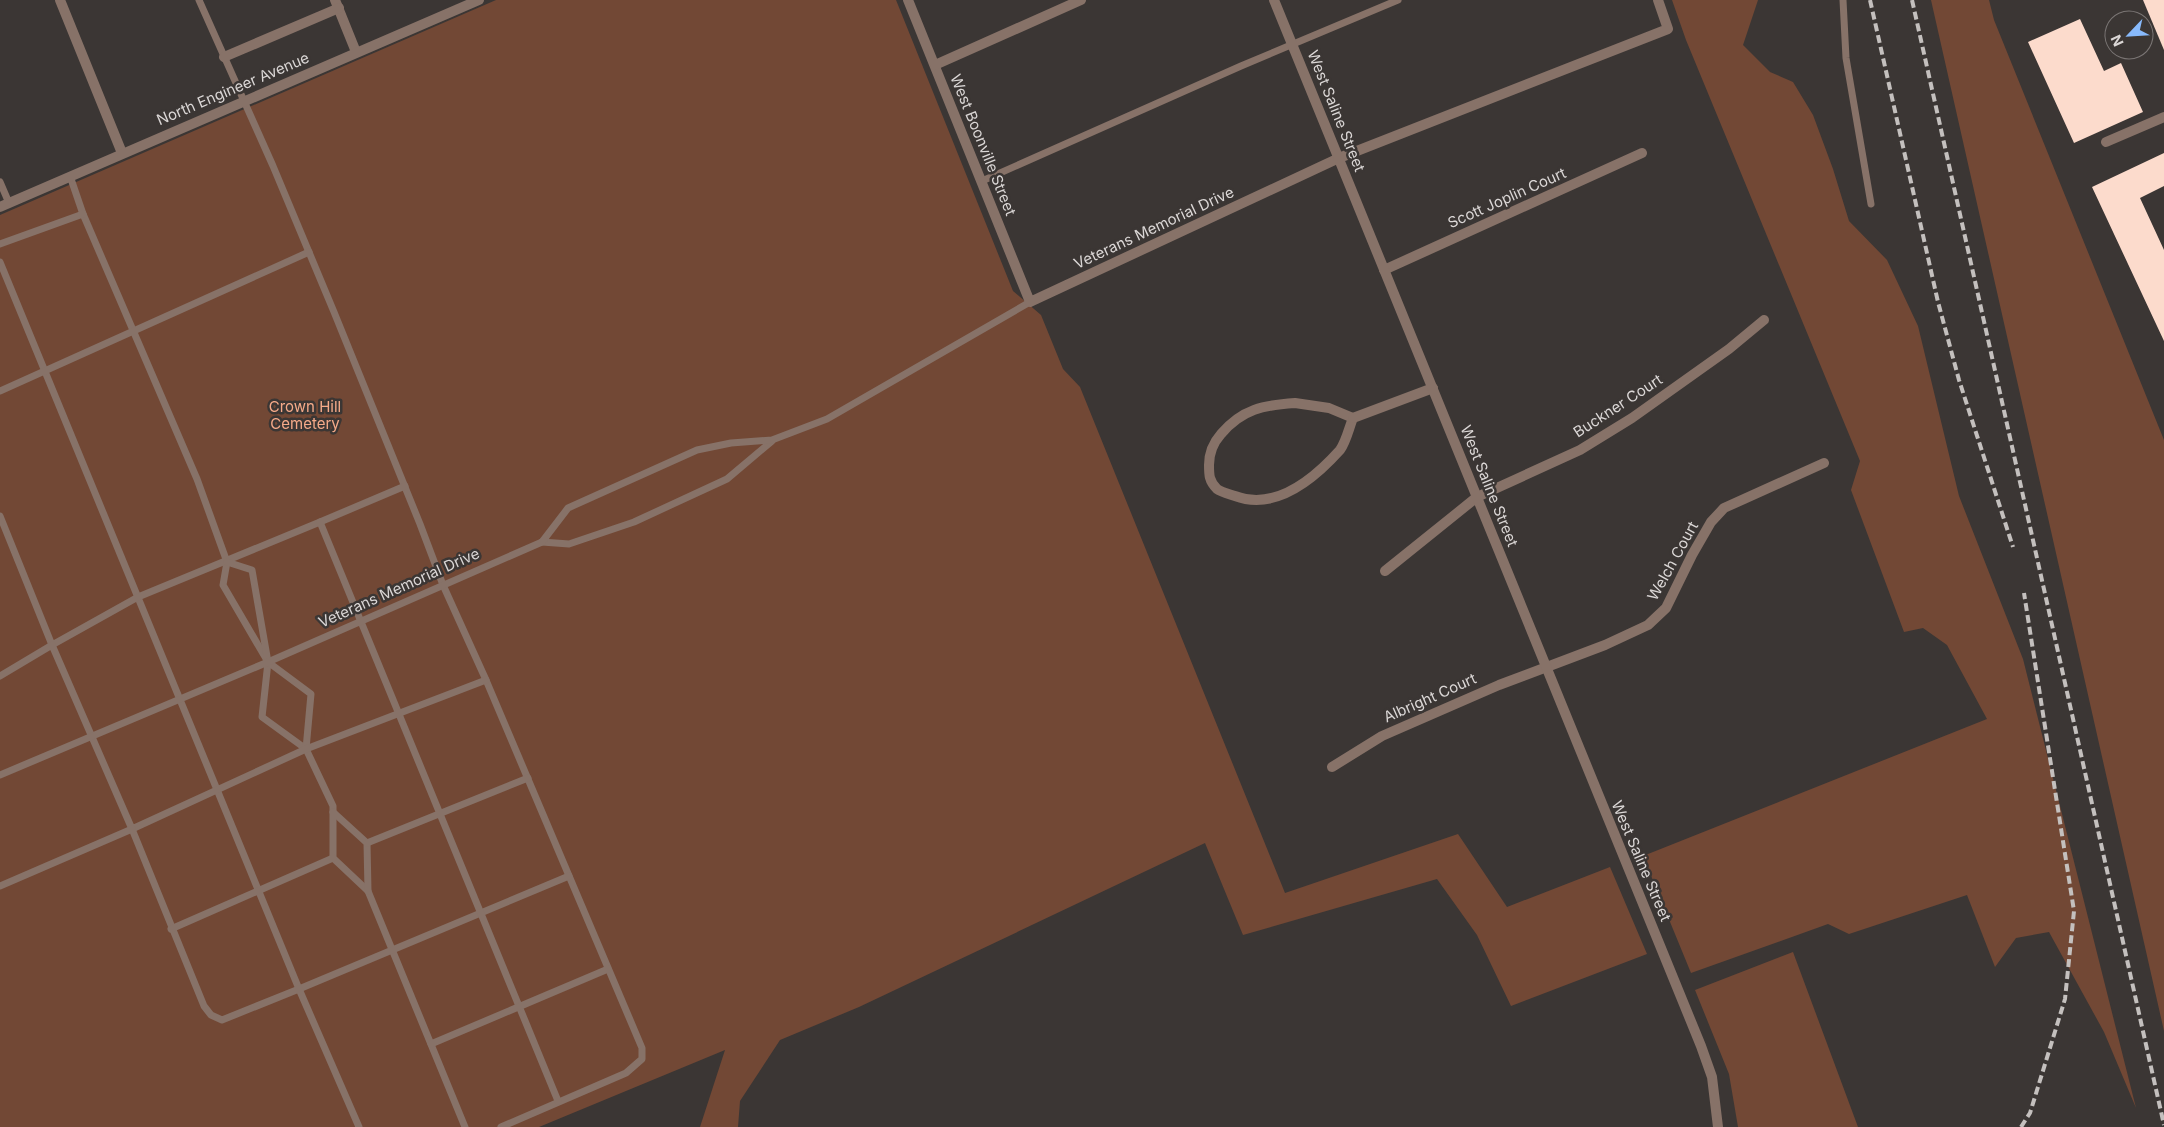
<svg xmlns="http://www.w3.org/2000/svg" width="2164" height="1127" font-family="Inter,sans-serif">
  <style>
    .green { fill: #724835 }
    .building { fill: #fcdbcc }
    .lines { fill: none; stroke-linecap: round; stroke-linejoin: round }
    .service { stroke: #877268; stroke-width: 7 }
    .minor { stroke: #877268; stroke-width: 10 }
    .tertiary { stroke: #877268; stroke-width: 10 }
    .rail { stroke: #c4c0be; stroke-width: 4; stroke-dasharray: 8 4; stroke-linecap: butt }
    .labels { text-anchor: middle; stroke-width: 5; stroke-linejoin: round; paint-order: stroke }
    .street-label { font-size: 15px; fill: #dbd7d6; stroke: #3b3634 }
    .park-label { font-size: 15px; fill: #f5aa89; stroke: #3b3634 }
  </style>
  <rect width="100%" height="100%" fill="#3b3634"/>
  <!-- green -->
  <g class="green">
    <polygon points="496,0 896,0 1013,291 1041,315 1063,369 1080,387 1285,893 1458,834 1507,907 1610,867 1647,954 1511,1006 1477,935 1437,879 1243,935 1205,843 859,1007 780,1040 740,1101 738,1127 700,1127 725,1050 539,1127 0,1127 0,215"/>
    <polygon points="1672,0 1758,0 1743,45 1770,72 1793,82 1813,115 1833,169 1849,221 1887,260 1918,326 1959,496 2023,659 2136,1108 2104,1032 2049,932 2016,938 1995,967 1967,895 1849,934 1828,924 1691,973 1643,856 1987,719 1947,645 1923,628 1904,632 1851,490 1860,461 1686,40"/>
    <polygon points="1931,0 1989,0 1994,20 2164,440 2164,1031"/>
    <polygon points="1793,952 1858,1127 1738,1127 1729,1074 1695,990"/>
  </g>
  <!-- building -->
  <g class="building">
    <polygon points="2143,0 2164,0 2164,50"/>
    <polygon points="2080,19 2104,71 2121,63 2143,112 2074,143 2028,42"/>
    <polygon points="2164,153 2164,186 2140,198 2164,250 2164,341 2092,187"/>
  </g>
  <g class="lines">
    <!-- service -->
    <g class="service">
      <polyline points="199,0 273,166 334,312 420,524 443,585 486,680 642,1048 642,1059 626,1073 501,1127"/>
      <polyline points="1843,0 1846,58 1871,204"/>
      <polyline points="70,176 83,214 197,479 227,562 223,585 268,662 262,717 306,749 333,806 333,858 368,891 465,1127"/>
      <polyline points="982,181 1241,66 1398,0"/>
      <polyline points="0,182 9,203"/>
      <polyline points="0,244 83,214"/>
      <polyline points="0,262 299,989 569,876"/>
      <polyline points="0,391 309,252"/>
      <polyline points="0,516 52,645 138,597 320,522 558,1101"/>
      <polyline points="320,522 405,486"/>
      <polyline points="542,542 569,544 634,522 727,479 772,441"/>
      <polyline points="227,562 252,570 268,662 311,694 306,749"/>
      <polyline points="0,676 52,645 132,829 306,749 486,680"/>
      <polyline points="0,775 268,662 542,542 568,508 697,450 731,443 772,440 827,419 1030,302"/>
      <polyline points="333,812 367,843 368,891"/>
      <polyline points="367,843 528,778"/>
      <polyline points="0,886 132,829 204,1006 211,1015 222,1020 299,989 359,1127"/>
      <polyline points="171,929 333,858"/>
      <polyline points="431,1044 608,969"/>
    </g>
    <!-- minor -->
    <g class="minor">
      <polyline points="60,0 122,153"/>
      <polyline points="335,0 356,52"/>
      <polyline points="908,0 1030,302 1339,158 1668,29 1658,0"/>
      <polyline points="224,57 339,8"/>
      <polyline points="935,65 1081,0"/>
      <polyline points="2106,142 2164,117"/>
      <polyline points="0,207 479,0"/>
      <polyline points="1384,270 1642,153"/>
      <path d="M1295 403 1329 408 1353 418C1349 428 1346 442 1340 450 1314 479 1275 511 1235 496 1229 494 1221 492 1217 489 1209 481 1209 475 1209 465 1209 452 1213 443 1221 434 1242 409 1264 405 1295 403Z"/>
      <polyline points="1353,418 1433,388"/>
      <polyline points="1385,571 1477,497 1580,450 1632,418 1729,349 1764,320"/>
      <polyline points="1332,767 1382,736 1499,685 1605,645 1648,625 1666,608 1692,555 1711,522 1724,508 1824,463"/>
    </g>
    <!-- tertiary -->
    <polyline class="tertiary" points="1274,0 1701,1046 1712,1077 1718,1127"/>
    <!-- rail -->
    <g class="rail">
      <polyline points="1870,0 1938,302 1959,380 2013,547"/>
      <polyline points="1912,0 2164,1125"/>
      <polyline points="2021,1127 2030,1113 2065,999 2074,911 2024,593"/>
    </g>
  </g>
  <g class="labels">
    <!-- street labels -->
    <g class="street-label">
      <text transform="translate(233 89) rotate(-23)" y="5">North Engineer Avenue</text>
      <text transform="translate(1336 111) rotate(68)" y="5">West Saline Street</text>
      <text transform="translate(983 145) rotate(68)" y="5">West Boonville Street</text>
      <text transform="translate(1507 198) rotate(-24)" y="5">Scott Joplin Court</text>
      <text transform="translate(1154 228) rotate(-25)" y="5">Veterans Memorial Drive</text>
      <text transform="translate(1618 406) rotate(-33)" y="5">Buckner Court</text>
      <text transform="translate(1489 486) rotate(68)" y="5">West Saline Street</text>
      <text transform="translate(1673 561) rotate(-61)" y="5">Welch Court</text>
      <text transform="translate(399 588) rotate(-24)" y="5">Veterans Memorial Drive</text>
      <text transform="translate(1430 698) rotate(-24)" y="5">Albright Court</text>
      <text transform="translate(1641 861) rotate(67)" y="5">West Saline Street</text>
    </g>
    <!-- park labels -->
    <g class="park-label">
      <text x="305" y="412">Crown Hill<tspan x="305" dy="17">Cemetery</tspan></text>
    </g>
  </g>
  <!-- north arrow -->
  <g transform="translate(2129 35) rotate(245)"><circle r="24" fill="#3b3634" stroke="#7b7675"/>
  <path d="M0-4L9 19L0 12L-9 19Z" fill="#88bafc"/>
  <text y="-8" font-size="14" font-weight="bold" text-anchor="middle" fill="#dbd7d6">N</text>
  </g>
</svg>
